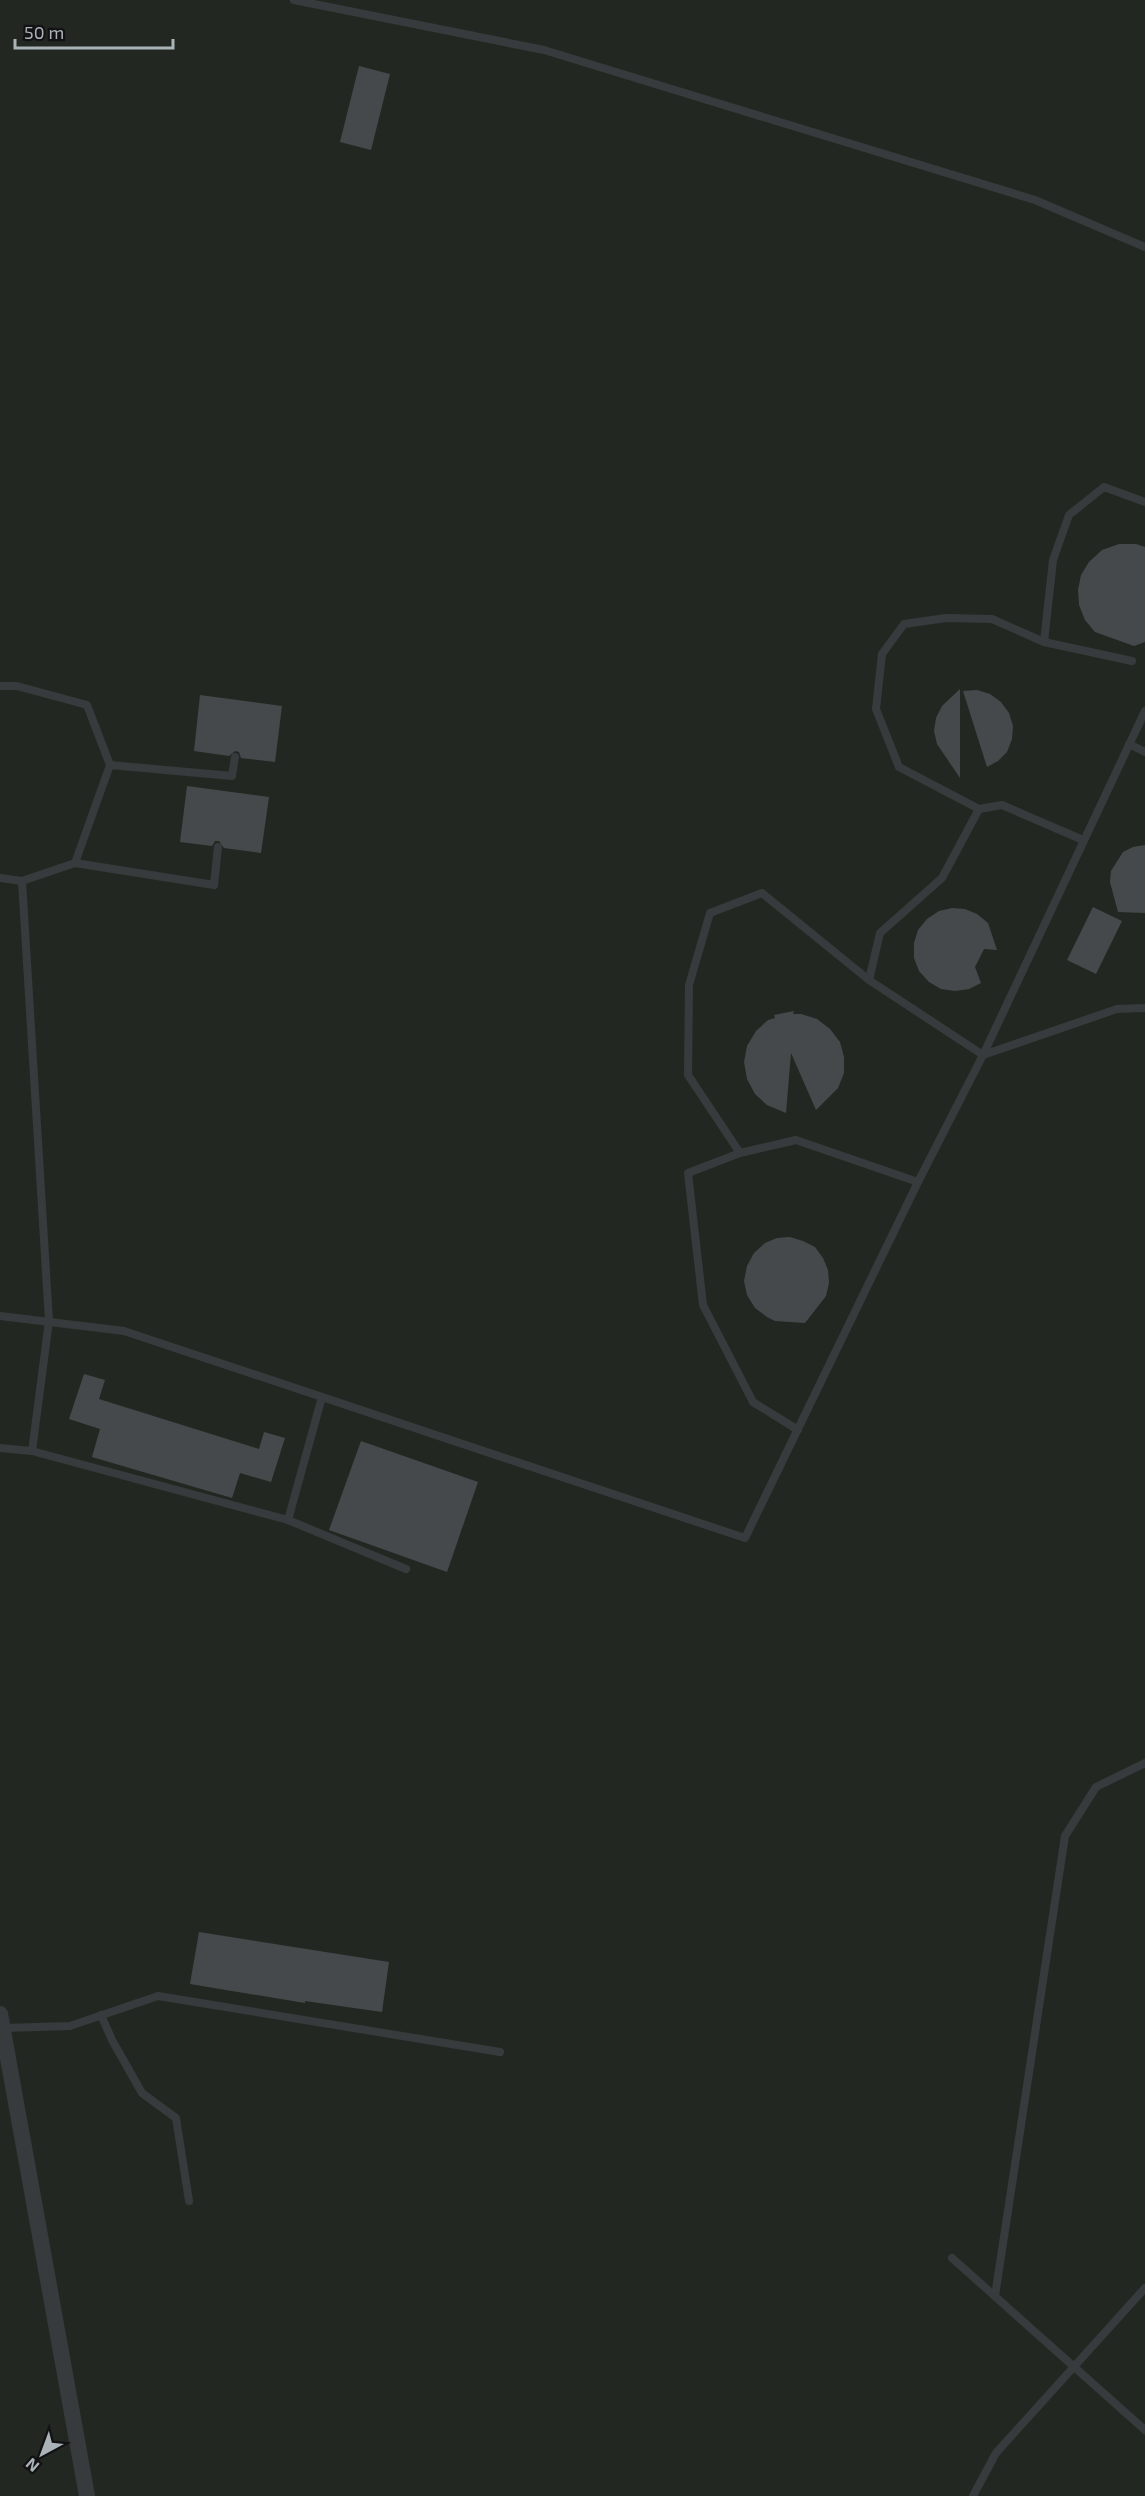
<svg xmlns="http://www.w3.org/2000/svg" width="1145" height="2496" font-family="'Exo 2',sans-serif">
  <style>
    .green { fill: #222821 }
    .building { fill: #46494c }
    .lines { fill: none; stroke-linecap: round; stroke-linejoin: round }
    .lane { stroke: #383b3d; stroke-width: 8 }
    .street { stroke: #383b3d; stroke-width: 16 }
  </style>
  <rect width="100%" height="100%" fill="#171719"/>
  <!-- green -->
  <rect class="green" x="0" y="0" width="1145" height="2496"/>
  <!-- building -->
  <g class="building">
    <polygon points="359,66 390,74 371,150 340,142"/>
    <polygon points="1119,544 1136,544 1145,547 1145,642 1134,646 1095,632 1085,620 1079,605 1078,590 1081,575 1089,562 1102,550"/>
    <polygon points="960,689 960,778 937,744 934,731 936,718 942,706"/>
    <polygon points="977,690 990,694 1001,702 1009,713 1013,726 1012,739 1007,752 998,761 987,767 963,691"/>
    <polygon points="200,695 282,706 275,762 241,758 239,752 235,751 229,756 194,751"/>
    <polygon points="187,786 269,797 261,853 224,848 219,841 215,841 212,846 180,842"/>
    <polygon points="1145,845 1145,913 1118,912 1110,882 1111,871 1123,852 1133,847"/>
    <polygon points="1093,907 1122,921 1096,974 1067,960"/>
    <polygon points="952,908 965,909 977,914 988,923 997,950 984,949 975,967 981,983 969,989 955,991 941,989 929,982 919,971 914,958 914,943 918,930 927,919 939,911"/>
    <polygon points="794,1011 793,1014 801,1014 817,1019 830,1029 840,1042 844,1057 844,1073 838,1088 816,1110 791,1053 786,1113 767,1105 755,1094 747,1079 744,1062 747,1046 756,1031 768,1020 775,1018 774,1015"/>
    <polygon points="790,1237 803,1241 815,1247 823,1258 828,1270 829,1283 826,1296 805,1323 775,1321 767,1317 755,1308 747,1295 744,1281 747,1266 754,1253 765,1243 777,1238"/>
    <polygon points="84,1374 105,1380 99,1399 259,1449 264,1432 285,1438 271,1482 240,1473 232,1498 92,1457 100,1429 69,1419"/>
    <polygon points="361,1441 478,1482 447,1572 329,1530"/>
    <polygon points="199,1932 389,1962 382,2012 305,2001 305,2003 190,1984"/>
  </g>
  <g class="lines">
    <!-- lane -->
    <g class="lane">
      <polyline points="294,0 544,50 1035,200 1145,247"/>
      <polyline points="1044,642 1132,661"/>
      <polyline points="0,686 17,686 87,705 110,765 75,863 22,881"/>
      <polyline points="1129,744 1145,752"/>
      <polyline points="110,765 232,776 235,757"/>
      <polyline points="979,809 1002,805 1083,840"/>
      <polyline points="75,863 214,885 218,847"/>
      <polyline points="0,878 22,881 49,1321 32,1451"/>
      <polyline points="869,980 983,1055 1117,1009 1145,1008"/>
      <polyline points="740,1153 796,1140 918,1182"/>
      <polyline points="0,1316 124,1331 745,1538 918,1182 983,1055 1145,711"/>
      <polyline points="798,1430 753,1402 703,1305 688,1173 740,1153 688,1075 689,985 710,913 762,893 869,980 880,933 942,878 979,809 899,767 876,709 882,654 904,624 946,618 992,619 1044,642 1053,560 1069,515 1104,487 1145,502"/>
      <polyline points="0,1448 32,1451 288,1520 406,1569"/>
      <polyline points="288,1520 322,1397"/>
      <polyline points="101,2015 112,2040 142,2093 176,2118 189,2201"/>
      <polyline points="3,2028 70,2026 158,1996 500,2052"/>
      <polyline points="952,2258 1145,2430"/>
      <polyline points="995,2296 1065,1836 1096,1787 1145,1763"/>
      <polyline points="973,2496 996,2453 1145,2288"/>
    </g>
    <!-- street -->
    <polyline class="street" points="0,2014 87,2496"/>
  </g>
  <!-- north arrow -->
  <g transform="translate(42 2454) rotate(221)" stroke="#121214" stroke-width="4.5" paint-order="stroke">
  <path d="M0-4.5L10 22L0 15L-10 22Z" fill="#aab3b8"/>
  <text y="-9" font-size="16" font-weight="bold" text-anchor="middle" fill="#aab3b8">N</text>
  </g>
  <!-- scale -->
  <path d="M15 39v9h158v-9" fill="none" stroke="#aab3b8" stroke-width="3"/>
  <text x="24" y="39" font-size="18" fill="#aab3b8" stroke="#121214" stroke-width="4.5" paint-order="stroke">50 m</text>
</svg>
